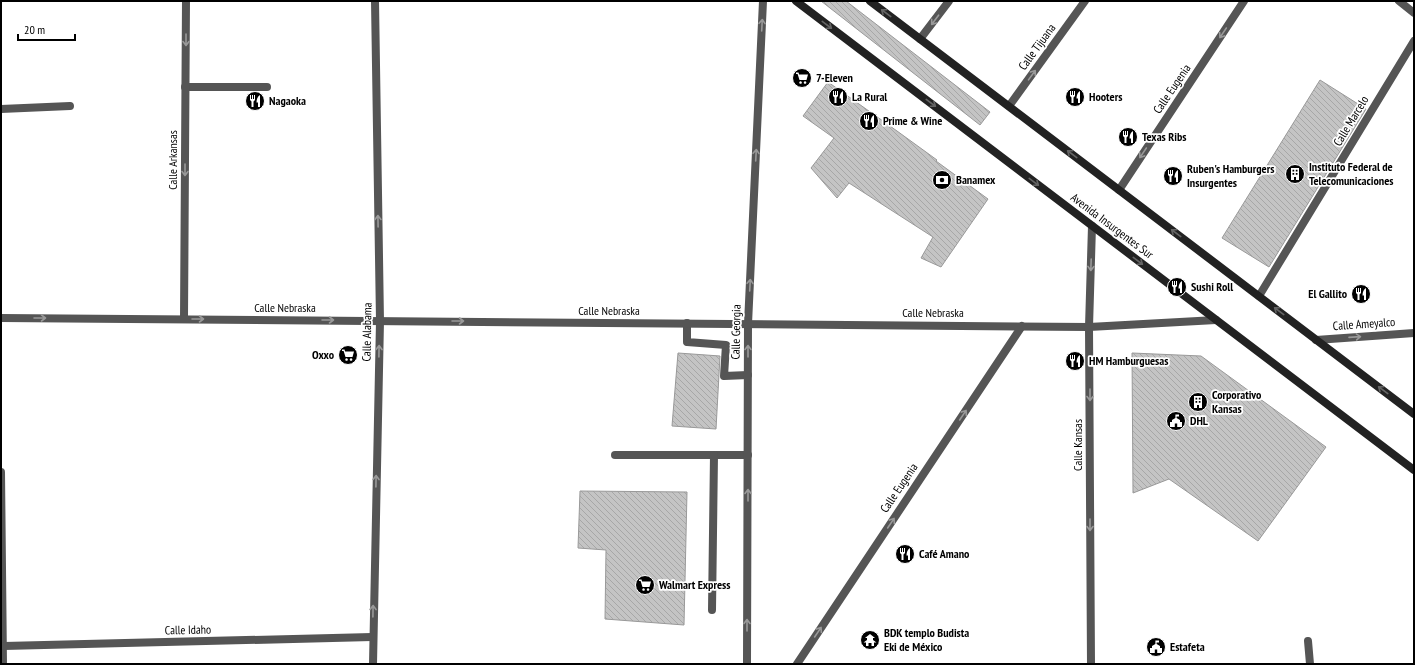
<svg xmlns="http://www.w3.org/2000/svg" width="1415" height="665" font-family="'PT Sans Narrow',sans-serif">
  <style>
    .building { fill: url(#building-back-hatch); stroke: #999 }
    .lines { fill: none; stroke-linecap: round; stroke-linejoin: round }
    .service { stroke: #555; stroke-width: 8 }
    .minor { stroke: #555; stroke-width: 8 }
    .tertiary { stroke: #555; stroke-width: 8 }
    .secondary { stroke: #222; stroke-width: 8 }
    .oneway { stroke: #646464 }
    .oneway2 { stroke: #999 }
    .labels { text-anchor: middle; stroke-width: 3.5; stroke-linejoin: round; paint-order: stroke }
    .street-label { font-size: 12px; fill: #000; stroke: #fff }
    .poi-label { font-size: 12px; font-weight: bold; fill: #000; stroke: #fff; text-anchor: start }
  </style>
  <defs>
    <pattern id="building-back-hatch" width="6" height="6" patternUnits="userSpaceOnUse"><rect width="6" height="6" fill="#c4c4c4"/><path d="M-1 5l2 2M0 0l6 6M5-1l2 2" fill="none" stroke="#a7a7a7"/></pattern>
  </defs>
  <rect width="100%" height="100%" fill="#fff"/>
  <!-- building -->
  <g class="building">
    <polygon points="821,1 846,1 990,112 980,125"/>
    <polygon points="1320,80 1366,109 1269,267 1222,238"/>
    <polygon points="828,82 897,131 937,160 936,161 988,199 941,267 921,258 933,237 849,183 837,198 811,168 834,138 803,116"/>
    <polygon points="678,353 720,356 716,429 672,426"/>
    <polygon points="1132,353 1201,356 1326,447 1258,541 1169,479 1133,493"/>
    <polygon points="580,491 687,492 684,625 605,619 606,550 578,548"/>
  </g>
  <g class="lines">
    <!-- service -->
    <g class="service">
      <polyline points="185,87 267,87"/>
      <polyline points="1,109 70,106"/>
      <polyline points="687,323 687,342 726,345 724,376 748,375"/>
      <polyline points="615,455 748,455"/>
      <polyline points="712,610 714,455"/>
      <polyline points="1308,641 1310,664"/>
    </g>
    <!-- minor -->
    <g class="minor">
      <polyline points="1399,1 1414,13"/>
      <polyline points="920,39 949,1"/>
      <polyline points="1009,106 1085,1"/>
      <polyline points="1119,190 1244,1"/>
      <polyline points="1259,296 1414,41"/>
      <polyline points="184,319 186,1"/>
      <polyline points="1316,340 1414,333"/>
      <polyline points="1,472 3,664"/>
      <polyline points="4,646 372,637"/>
      <polyline points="747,664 748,324 763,1"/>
      <polyline points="797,664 1022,326"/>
      <polyline points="1091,664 1089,327 1092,226"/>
    </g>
    <!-- tertiary -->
    <g class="tertiary">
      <polyline points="1,318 1089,327 1216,320"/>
      <polyline points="373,664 380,321 375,1"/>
    </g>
    <!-- secondary -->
    <g class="secondary">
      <polyline points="796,1 1414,470"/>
      <polyline points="870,1 1414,414"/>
    </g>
  </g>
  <!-- one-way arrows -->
  <defs><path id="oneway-shaft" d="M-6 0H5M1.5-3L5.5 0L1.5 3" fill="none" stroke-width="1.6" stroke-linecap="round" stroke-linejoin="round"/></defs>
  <g class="oneway">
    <use href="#oneway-shaft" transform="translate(886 13) rotate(-143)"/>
    <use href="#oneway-shaft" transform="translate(827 25) rotate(37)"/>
    <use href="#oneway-shaft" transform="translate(931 103) rotate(37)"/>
    <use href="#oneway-shaft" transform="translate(1072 154) rotate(-143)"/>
    <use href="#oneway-shaft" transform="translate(1034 182) rotate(37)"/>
    <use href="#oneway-shaft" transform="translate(1176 233) rotate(-143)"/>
    <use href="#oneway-shaft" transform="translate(1138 261) rotate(37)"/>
    <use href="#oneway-shaft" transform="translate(1279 311) rotate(-143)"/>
    <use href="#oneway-shaft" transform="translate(1383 390) rotate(-143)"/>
  </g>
  <g class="oneway2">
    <use href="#oneway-shaft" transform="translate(935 20) rotate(127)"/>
    <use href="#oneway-shaft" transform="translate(762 25) rotate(-87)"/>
    <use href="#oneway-shaft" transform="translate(1223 33) rotate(124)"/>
    <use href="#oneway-shaft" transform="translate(186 40) rotate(90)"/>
    <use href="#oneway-shaft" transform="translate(1032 75) rotate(-54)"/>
    <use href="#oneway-shaft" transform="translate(1143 153) rotate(124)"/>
    <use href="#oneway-shaft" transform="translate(756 155) rotate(-87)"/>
    <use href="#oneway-shaft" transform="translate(185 170) rotate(90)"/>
    <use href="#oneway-shaft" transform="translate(378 221) rotate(-91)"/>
    <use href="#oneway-shaft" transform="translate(1091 265) rotate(92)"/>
    <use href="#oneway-shaft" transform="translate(750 285) rotate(-87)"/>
    <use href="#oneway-shaft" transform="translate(40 318)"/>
    <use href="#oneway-shaft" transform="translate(198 319)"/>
    <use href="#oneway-shaft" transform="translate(328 320)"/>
    <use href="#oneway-shaft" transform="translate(458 321)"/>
    <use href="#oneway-shaft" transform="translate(1355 337) rotate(-4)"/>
    <use href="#oneway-shaft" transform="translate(379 351) rotate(-89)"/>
    <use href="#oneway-shaft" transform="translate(748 351) rotate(-90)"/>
    <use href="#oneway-shaft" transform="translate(1090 395) rotate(90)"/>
    <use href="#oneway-shaft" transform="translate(963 415) rotate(-56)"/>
    <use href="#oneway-shaft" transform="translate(376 481) rotate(-89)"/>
    <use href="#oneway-shaft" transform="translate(748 495) rotate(-90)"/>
    <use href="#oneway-shaft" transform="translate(891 523) rotate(-56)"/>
    <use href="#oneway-shaft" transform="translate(1090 525) rotate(90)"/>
    <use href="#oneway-shaft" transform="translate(373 611) rotate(-89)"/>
    <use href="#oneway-shaft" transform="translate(747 625) rotate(-90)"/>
    <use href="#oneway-shaft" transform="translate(818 632) rotate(-56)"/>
  </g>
  <!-- icons -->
  <defs>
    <g id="supermarket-disc" transform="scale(1)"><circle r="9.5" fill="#000" stroke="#fff"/><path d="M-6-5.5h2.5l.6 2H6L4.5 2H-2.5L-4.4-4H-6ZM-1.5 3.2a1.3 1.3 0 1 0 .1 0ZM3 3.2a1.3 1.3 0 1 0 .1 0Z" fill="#fff"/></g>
    <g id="restaurant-disc" transform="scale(1)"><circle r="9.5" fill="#000" stroke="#fff"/><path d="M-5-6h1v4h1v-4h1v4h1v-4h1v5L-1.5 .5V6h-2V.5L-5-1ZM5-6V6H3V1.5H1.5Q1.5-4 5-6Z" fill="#fff"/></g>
    <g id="building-disc" transform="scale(1)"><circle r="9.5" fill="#000" stroke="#fff"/><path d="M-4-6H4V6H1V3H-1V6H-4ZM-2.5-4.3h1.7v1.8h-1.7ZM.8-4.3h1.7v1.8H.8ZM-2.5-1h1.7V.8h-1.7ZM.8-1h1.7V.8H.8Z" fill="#fff"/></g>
    <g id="bank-disc" transform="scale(1)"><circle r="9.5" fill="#000" stroke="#fff"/><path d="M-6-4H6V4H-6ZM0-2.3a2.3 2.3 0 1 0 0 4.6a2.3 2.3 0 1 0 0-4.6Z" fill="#fff"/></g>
    <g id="civic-disc" transform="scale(1)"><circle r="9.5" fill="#000" stroke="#fff"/><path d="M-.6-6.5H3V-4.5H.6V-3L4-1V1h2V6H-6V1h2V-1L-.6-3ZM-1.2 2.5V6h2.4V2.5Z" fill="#fff"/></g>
    <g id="temple-disc" transform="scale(1)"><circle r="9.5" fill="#000" stroke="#fff"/><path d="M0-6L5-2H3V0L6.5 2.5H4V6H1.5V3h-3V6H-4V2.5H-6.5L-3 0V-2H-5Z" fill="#fff"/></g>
  </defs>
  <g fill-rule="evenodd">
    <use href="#supermarket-disc" x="802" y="78"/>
    <use href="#restaurant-disc" x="838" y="97"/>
    <use href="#restaurant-disc" x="1075" y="97"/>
    <use href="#restaurant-disc" x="255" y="101"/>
    <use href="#restaurant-disc" x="869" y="121"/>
    <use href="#restaurant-disc" x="1128" y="137"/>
    <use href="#building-disc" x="1295" y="174"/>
    <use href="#restaurant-disc" x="1173" y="176"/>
    <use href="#bank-disc" x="942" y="180"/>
    <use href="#restaurant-disc" x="1177" y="287"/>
    <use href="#restaurant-disc" x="1361" y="294"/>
    <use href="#supermarket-disc" x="348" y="355"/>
    <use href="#restaurant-disc" x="1075" y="361"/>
    <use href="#building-disc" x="1198" y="402"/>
    <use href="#civic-disc" x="1176" y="421"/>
    <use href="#restaurant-disc" x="905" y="554"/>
    <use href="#supermarket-disc" x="645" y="585"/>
    <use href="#temple-disc" x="870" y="640"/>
    <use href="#civic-disc" x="1156" y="647"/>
  </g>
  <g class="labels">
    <!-- street labels -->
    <g class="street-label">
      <text transform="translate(1037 47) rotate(-54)" y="4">Calle Tijuana</text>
      <text transform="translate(1172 89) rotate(-56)" y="4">Calle Eugenia</text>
      <text transform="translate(1351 121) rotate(-59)" y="4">Calle Marcelo</text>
      <text transform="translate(173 160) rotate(-90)" y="4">Calle Arkansas</text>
      <text transform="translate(1112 226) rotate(37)" y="4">Avenida Insurgentes Sur</text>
      <text x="285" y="312">Calle Nebraska</text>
      <text x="609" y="315">Calle Nebraska</text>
      <text x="933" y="317">Calle Nebraska</text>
      <text transform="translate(1364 324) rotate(-4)" y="4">Calle Ameyalco</text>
      <text transform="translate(367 332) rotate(-89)" y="4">Calle Alabama</text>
      <text transform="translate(736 332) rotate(-89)" y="4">Calle Georgia</text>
      <text transform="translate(1078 445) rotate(-90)" y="4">Calle Kansas</text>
      <text transform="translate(899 488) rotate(-56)" y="4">Calle Eugenia</text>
      <text transform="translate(188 630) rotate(-1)" y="4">Calle Idaho</text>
    </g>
    <!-- poi labels -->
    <g class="poi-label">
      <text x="816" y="82">7-Eleven</text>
      <text x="852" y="101">La Rural</text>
      <text x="1089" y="101">Hooters</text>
      <text x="269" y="105">Nagaoka</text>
      <text x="883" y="125">Prime &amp; Wine</text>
      <text x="1142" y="141">Texas Ribs</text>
      <text x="1309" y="171">Instituto Federal de<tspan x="1309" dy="14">Telecomunicaciones</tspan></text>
      <text x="1187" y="173">Ruben's Hamburgers<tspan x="1187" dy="14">Insurgentes</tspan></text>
      <text x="956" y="184">Banamex</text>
      <text x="1191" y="291">Sushi Roll</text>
      <text x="1347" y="298" text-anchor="end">El Gallito</text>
      <text x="334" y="359" text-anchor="end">Oxxo</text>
      <text x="1089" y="365">HM Hamburguesas</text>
      <text x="1212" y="399">Corporativo<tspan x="1212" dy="14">Kansas</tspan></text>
      <text x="1190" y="425">DHL</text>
      <text x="919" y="558">Café Amano</text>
      <text x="659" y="589">Walmart Express</text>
      <text x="884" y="637">BDK templo Budista<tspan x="884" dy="14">Eki de México</tspan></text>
      <text x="1170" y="651">Estafeta</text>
    </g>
  </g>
  <!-- border -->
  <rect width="1415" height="665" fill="none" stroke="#000000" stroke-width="4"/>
  <!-- scale -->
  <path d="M18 34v6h57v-6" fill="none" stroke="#000000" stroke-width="2"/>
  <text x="24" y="34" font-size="12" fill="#000000" stroke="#ffffff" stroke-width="3" paint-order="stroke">20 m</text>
</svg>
